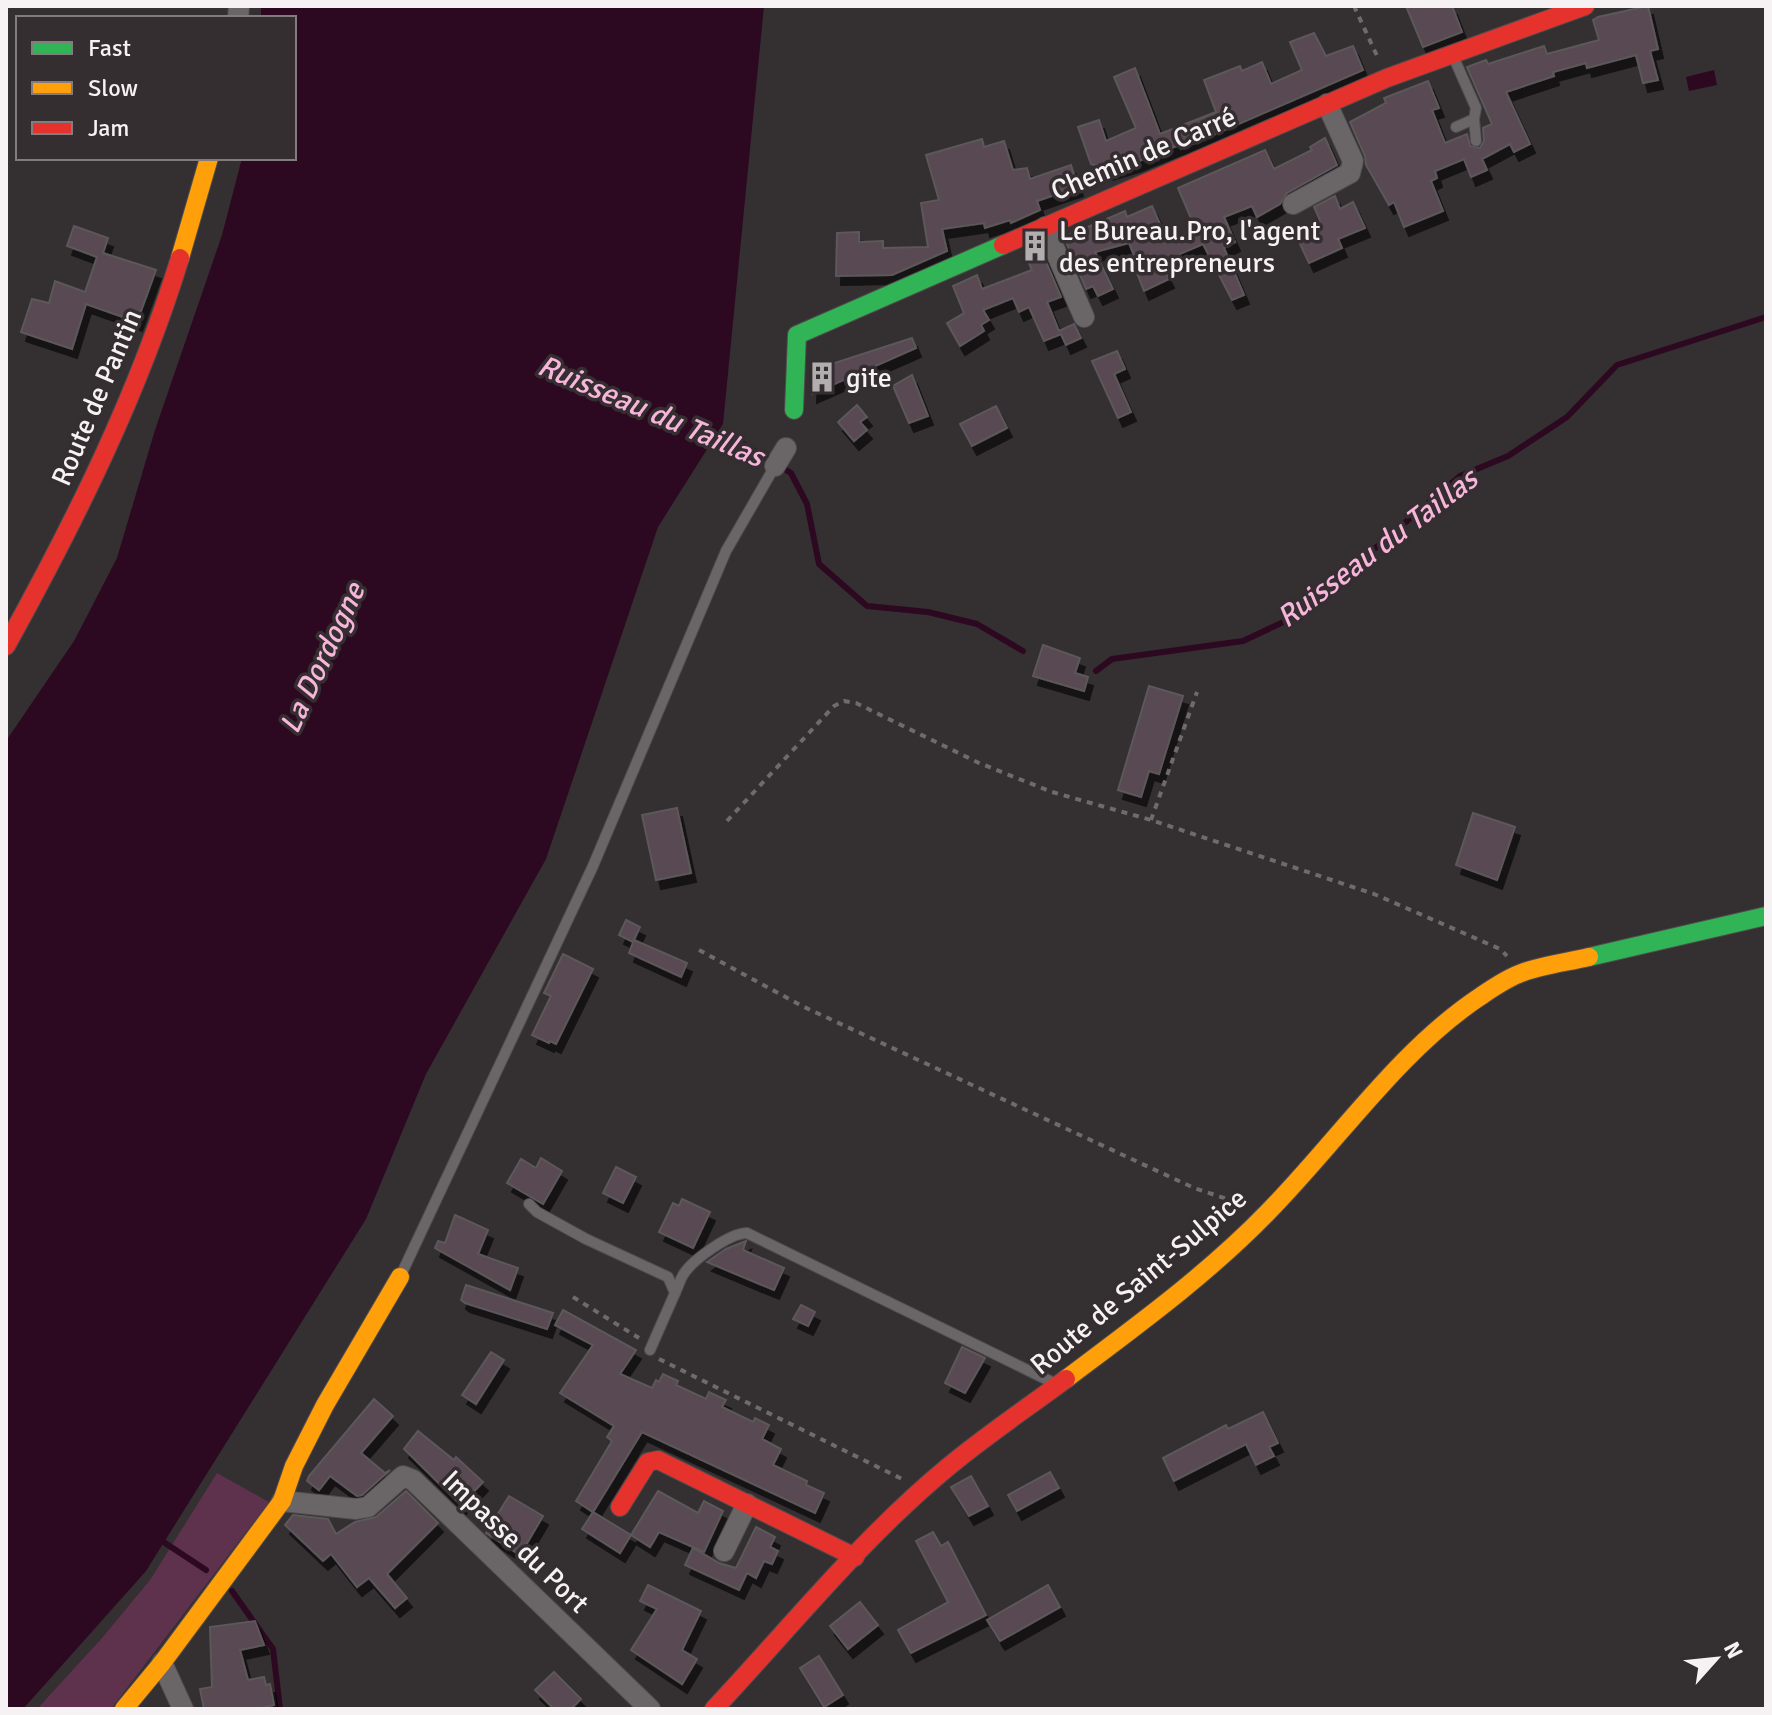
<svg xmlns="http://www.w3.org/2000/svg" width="1772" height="1715" font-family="Signika,sans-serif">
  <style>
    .green { fill: #5e314c }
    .water { fill: #2d0921 }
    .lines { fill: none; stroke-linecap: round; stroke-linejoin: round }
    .stream { stroke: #2d0921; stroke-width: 6 }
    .building { fill: #584952; stroke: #5c585a; stroke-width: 2; filter: url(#shadow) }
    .lane-casing { stroke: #504b4d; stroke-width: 12 }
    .street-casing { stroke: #504b4d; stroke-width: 22 }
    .fast-casing { stroke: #504b4d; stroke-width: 20 }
    .slow-casing { stroke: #504b4d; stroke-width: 20 }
    .jam-casing { stroke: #504b4d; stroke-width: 20 }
    .path { stroke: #6f6b6d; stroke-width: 4; stroke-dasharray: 6 6; stroke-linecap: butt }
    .lane { stroke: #6a6668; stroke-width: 10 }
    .street { stroke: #6a6668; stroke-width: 20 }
    .fast { stroke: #30b455; stroke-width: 18 }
    .slow { stroke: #ff9f0a; stroke-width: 18 }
    .jam { stroke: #e5322d; stroke-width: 18 }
    .labels { text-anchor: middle; stroke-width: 7; stroke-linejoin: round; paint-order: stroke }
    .street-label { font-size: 28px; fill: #f6f1f3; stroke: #352e31 }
    .poi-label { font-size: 28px; fill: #f6f1f3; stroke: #352e31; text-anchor: start }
    .water-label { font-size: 30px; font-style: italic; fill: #f8b5db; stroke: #352e31 }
  </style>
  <defs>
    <filter id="shadow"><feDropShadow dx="5" dy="9" stdDeviation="0" flood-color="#0009"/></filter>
  </defs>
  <rect width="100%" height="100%" fill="#342f31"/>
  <!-- green -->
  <polygon class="green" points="217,1473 269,1502 111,1709 37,1709 102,1638 150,1580"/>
  <!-- water -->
  <g class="water">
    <polygon points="261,6 764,6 723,424 658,527 546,859 426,1074 366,1219 146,1571 23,1709 6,1709 6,741 74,641 117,558 155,430 222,235 242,158 294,158 294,18 261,18"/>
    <polygon points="1714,70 1717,85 1689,91 1686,77"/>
  </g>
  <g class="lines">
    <!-- stream -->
    <g class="stream">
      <polyline points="710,431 743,444 791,473 807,504 819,564 867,606 928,612 977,624 1023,651"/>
      <polyline points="1096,671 1112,659 1243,641 1294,617 1460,476 1508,456 1567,417 1617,365 1766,317"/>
      <polyline points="159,1539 206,1570"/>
      <polyline points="232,1591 273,1649 280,1709"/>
    </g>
  </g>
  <!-- building -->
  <g class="building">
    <polygon points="1406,6 1452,6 1462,32 1423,47"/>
    <polygon points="1648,6 1658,49 1650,51 1658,80 1643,83 1636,55 1587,68 1586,63 1553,72 1554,76 1506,92 1530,144 1514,152 1510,144 1482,159 1487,170 1471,177 1464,159 1435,171 1437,178 1431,181 1443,211 1404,227 1394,202 1389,205 1366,165 1365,156 1350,122 1386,103 1384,98 1428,81 1439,108 1432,110 1445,143 1467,134 1470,146 1480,148 1484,141 1483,128 1492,124 1467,67 1486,60 1488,64 1544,46 1547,54 1599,40 1593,20 1598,17"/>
    <polygon points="1314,33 1326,56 1353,46 1363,70 1181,149 1179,145 1134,163 1108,171 1091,164 1078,127 1099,120 1106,141 1136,128 1114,77 1135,68 1160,134 1216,112 1204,80 1240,66 1242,71 1262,62 1271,84 1302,70 1290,42"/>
    <polygon points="1325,138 1337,165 1287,193 1280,204 1257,217 1252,206 1224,217 1235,242 1224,248 1244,295 1232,300 1203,244 1161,262 1169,279 1144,291 1137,273 1141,272 1129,243 1095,252 1113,289 1098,296 1093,286 1086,289 1064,237 1125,211 1127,217 1152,206 1168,242 1196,230 1178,188 1265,150 1274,169 1312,150 1310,147"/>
    <polygon points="982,139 984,147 1004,141 1013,170 1027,168 1030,179 1071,165 1078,187 1037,201 1040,210 1011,223 1010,220 985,228 984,223 942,229 947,251 892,275 836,276 837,233 859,232 859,242 883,241 883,248 928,247 921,203 939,200 926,155"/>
    <polygon points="1335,196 1340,209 1353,202 1365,228 1338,239 1342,248 1309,263 1294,231 1320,220 1314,207"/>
    <polygon points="74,226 108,238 103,253 156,270 137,322 86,304 72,349 21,332 32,299 49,303 55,281 85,292 97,257 67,246"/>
    <polygon points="1040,248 1061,297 1047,302 1059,331 1074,324 1081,338 1066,345 1061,334 1044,341 1029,307 1019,312 1013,298 983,310 989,320 981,325 984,331 960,346 947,323 964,313 953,286 977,275 982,289 1032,270 1025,254"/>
    <polygon points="912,338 916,348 812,394 813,370"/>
    <polygon points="1117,351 1125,369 1114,374 1131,412 1118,418 1092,361"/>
    <polygon points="912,375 928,416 909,423 893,386"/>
    <polygon points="857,405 867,417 860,422 867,430 854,441 838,422"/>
    <polygon points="996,406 1007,428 972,446 960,424"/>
    <polygon points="1043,645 1080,658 1075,673 1088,677 1084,691 1033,676"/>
    <polygon points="1149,686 1183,696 1159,774 1149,771 1141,797 1118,790"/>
    <polygon points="677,808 691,873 656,880 642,815"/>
    <polygon points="1473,813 1515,827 1497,880 1456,865"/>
    <polygon points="626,920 640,927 633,942 619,935"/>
    <polygon points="634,940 687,963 681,977 629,953"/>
    <polygon points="563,954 593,969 556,1044 550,1041 549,1043 532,1035 551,996 544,993"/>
    <polygon points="541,1158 562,1171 543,1204 507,1183 521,1159 536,1168"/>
    <polygon points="616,1167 636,1177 623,1203 603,1193"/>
    <polygon points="682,1199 710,1212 693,1248 659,1232 673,1203 679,1206"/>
    <polygon points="455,1215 488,1230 478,1254 518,1268 510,1290 435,1248 438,1241 445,1243"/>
    <polygon points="746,1241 743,1250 784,1268 774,1290 707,1262 726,1249"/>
    <polygon points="466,1285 553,1313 547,1329 465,1303 461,1300"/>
    <polygon points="801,1305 815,1312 808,1326 793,1319"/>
    <polygon points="563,1310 636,1350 620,1374 652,1388 656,1380 659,1382 663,1374 678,1381 676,1385 706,1399 709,1392 726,1400 722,1407 753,1422 755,1418 769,1425 762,1439 781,1449 773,1465 807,1481 806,1485 824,1493 815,1513 642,1432 593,1512 576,1501 612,1441 607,1437 614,1426 560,1393 593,1345 555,1325"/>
    <polygon points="962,1347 985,1358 965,1393 945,1383"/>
    <polygon points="491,1352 504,1360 476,1404 462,1395"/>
    <polygon points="374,1399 393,1416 361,1453 385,1473 390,1470 362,1495 357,1496 330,1476 319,1490 307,1481 309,1476"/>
    <polygon points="1263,1412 1278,1443 1269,1447 1274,1456 1256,1465 1246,1444 1174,1481 1163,1458 1226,1425 1228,1429"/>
    <polygon points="418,1431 454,1460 456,1457 483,1482 461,1505 404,1449"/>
    <polygon points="1050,1472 1059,1488 1017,1511 1008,1495"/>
    <polygon points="971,1476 988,1506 969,1516 951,1487"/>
    <polygon points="406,1491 438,1523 387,1574 407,1598 395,1608 369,1578 357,1587 331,1554 323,1561 285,1525 293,1515 328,1519 336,1534 355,1522 376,1517"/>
    <polygon points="658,1491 698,1513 704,1501 723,1511 704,1552 659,1532 650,1547 631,1535 620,1553 582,1529 593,1512 631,1535"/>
    <polygon points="509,1496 543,1516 520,1555 486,1533"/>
    <polygon points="756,1527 775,1537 770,1547 778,1551 772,1564 764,1561 756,1578 747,1573 739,1590 685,1565 693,1548 719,1563 736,1568"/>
    <polygon points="933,1532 941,1546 948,1542 986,1615 911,1653 898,1630 948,1602 916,1541"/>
    <polygon points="648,1585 701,1611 682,1650 697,1659 682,1684 631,1650 657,1609 640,1601"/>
    <polygon points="1048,1585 1060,1607 1000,1641 987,1620"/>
    <polygon points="860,1602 878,1625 848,1649 830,1626"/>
    <polygon points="255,1621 264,1645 240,1650 248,1680 264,1677 266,1685 270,1684 274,1705 257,1709 204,1709 200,1689 212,1687 210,1627"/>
    <polygon points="819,1656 843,1695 824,1707 800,1668"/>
    <polygon points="554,1672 581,1699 571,1709 554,1709 535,1690"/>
  </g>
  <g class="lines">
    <!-- lane casing -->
    <g class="lane-casing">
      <g id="lane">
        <polyline points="1453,56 1476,108 1474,119 1456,127"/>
        <polyline points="1474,119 1476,141"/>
        <polyline points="529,1204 537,1212 586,1239 668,1277 675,1293 650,1350"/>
        <polyline points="400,1277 593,866 726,551 775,466"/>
        <path d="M675 1293C678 1287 680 1280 683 1275 692 1260 730 1233 747 1233L1056 1384"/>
      </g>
    </g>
    <!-- street casing -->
    <g class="street-casing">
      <g id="street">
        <polyline points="238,18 239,6"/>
        <polyline points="1293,204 1350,173 1353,161 1327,104"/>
        <polyline points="1045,227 1084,317"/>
        <polyline points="775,466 786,448"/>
        <polyline points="282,1501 356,1509 368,1507 403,1476 413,1480 650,1709"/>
        <polyline points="724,1551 747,1504"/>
        <polyline points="162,1663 183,1709"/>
      </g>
    </g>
    <!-- fast casing -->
    <g class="fast-casing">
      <g id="fast">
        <polyline points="794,410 797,335 1003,245"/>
        <polyline points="1589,957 1766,916"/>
      </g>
    </g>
    <!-- slow casing -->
    <g class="slow-casing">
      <g id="slow">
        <polyline points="180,258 209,158"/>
        <path d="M1066 1379C1135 1327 1207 1275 1268 1212 1337 1142 1399 1050 1481 996 1494 987 1509 977 1524 972 1544 965 1568 962 1589 957"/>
        <polyline points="124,1709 162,1663 282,1501 294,1466 325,1405 400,1277"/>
      </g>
    </g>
    <!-- jam casing -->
    <g class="jam-casing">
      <g id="jam">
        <polyline points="1003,245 1387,78 1585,6"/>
        <path d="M6 646C75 521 138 395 180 258"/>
        <polyline points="620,1507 648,1462 658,1460 855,1557"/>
        <path d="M714 1709C790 1628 862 1538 948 1467 985 1436 1027 1408 1066 1379"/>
      </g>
    </g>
    <!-- path -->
    <g class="path">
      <polyline points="1354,6 1378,58"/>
      <polyline points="1151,820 1197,692"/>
      <polyline points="727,821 834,706 844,701 856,703 979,763 1052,792 1151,820 1374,894 1500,949 1507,956"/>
      <polyline points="699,950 802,1006 1194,1188 1242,1204"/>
      <polyline points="573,1297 639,1338"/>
      <polyline points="659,1359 902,1479"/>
    </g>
    <!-- lane -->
    <use href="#lane" class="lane"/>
    <!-- street -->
    <use href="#street" class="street"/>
    <!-- fast -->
    <use href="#fast" class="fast"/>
    <!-- slow -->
    <use href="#slow" class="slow"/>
    <!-- jam -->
    <use href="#jam" class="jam"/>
  </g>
  <!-- icons -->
  <defs>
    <g id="building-bare" transform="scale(2.4)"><path d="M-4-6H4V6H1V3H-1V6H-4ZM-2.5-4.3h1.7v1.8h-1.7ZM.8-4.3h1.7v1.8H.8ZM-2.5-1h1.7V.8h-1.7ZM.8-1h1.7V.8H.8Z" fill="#b2adaf" stroke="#352e31" stroke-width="2.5" paint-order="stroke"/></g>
  </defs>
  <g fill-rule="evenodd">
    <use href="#building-bare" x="1035" y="246"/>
    <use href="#building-bare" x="822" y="377"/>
  </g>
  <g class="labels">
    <!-- street labels -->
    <g class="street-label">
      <text transform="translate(1143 153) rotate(-23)" y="10">Chemin de Carré</text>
      <text transform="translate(96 397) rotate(-67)" y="10">Route de Pantin</text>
      <text transform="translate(1138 1281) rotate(-40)" y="10">Route de Saint-Sulpice</text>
      <text transform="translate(516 1541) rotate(44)" y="10">Impasse du Port</text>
    </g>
    <!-- poi labels -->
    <g class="poi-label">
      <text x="1059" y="240">Le Bureau.Pro, l'agent<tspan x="1059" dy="32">des entrepreneurs</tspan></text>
      <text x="846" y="387">gite</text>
    </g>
    <!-- water labels -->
    <g class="water-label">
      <text transform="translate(651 411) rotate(23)" y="10">Ruisseau du Taillas</text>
      <text transform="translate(1377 548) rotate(-37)" y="10">Ruisseau du Taillas</text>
      <text transform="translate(322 658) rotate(-65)" y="10">La Dordogne</text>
    </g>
  </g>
  <!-- border -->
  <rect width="1772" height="1715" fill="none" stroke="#f6f1f3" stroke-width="16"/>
  <!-- legend -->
  <rect x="16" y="16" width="280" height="144" fill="#352e31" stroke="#827c7f" stroke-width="2"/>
  <rect x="32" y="42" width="40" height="12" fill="#30b455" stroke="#827c7f" stroke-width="2"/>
  <text x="88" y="56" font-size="24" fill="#f6f1f3">Fast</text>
  <rect x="32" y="82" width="40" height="12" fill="#ff9f0a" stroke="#827c7f" stroke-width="2"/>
  <text x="88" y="96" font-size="24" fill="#f6f1f3">Slow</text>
  <rect x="32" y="122" width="40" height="12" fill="#e5322d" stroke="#827c7f" stroke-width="2"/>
  <text x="88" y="136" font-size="24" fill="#f6f1f3">Jam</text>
  <!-- north arrow -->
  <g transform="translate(1716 1659) rotate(63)" stroke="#352e31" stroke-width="6" paint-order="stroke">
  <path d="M0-6L14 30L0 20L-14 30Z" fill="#f6f1f3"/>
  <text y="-12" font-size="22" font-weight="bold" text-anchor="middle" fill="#f6f1f3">N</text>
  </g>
</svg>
